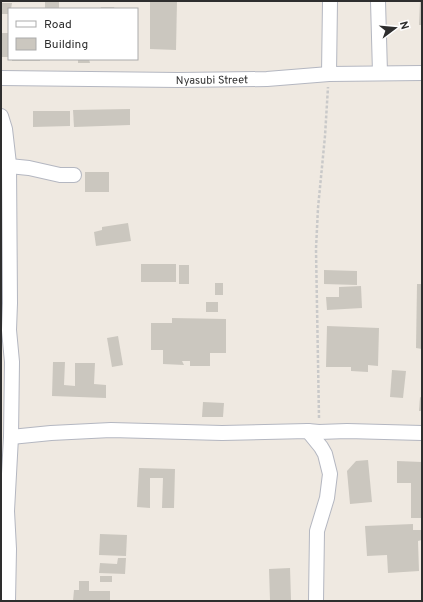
<svg xmlns="http://www.w3.org/2000/svg" width="423" height="602" font-family="Overpass,sans-serif">
  <style>
    .building { fill: #cbc7bf }
    .lines { fill: none; stroke-linecap: round; stroke-linejoin: round }
    .minor-casing { stroke: #b4b7c1; stroke-width: 16 }
    .path { stroke: #c9c9c9; stroke-width: 2.5; stroke-dasharray: 3 2; stroke-linecap: butt }
    .minor { stroke: #fff; stroke-width: 14 }
    .labels { text-anchor: middle; stroke-width: 3.5; stroke-linejoin: round; paint-order: stroke }
    .street-label { font-size: 11px; fill: #2e2e2e; stroke: #fff }
  </style>
  <rect width="100%" height="100%" fill="#efe9e1"/>
  <!-- building -->
  <g class="building">
    <rect x="45" y="1" width="14" height="8"/>
    <polygon points="150,1 177,1 176,50 150,49"/>
    <polygon points="420,1 422,1 422,25 419,25"/>
    <polygon points="1,3 12,3 11,9 9,9 9,14 1,14"/>
    <polygon points="101,7 114,7 115,9 100,9"/>
    <rect x="1" y="33" width="8" height="24"/>
    <rect x="12" y="59" width="28" height="2"/>
    <polygon points="78,59 89,59 90,63 78,63"/>
    <polygon points="130,109 130,125 74,127 73,110"/>
    <polygon points="33,111 70,111 70,126 33,127"/>
    <rect x="85" y="172" width="24" height="20"/>
    <polygon points="128,223 131,241 96,246 94,232 102,230 102,227"/>
    <rect x="141" y="264" width="35" height="18"/>
    <rect x="179" y="265" width="10" height="19"/>
    <polygon points="324,270 357,271 357,285 324,284"/>
    <rect x="215" y="283" width="8" height="12"/>
    <polygon points="417,284 422,284 422,349 416,348"/>
    <polygon points="361,286 362,308 327,310 326,297 339,297 339,287"/>
    <rect x="206" y="302" width="12" height="10"/>
    <polygon points="172,318 226,319 226,353 210,353 210,366 190,366 190,361 182,361 184,365 163,364 163,350 151,350 151,323 172,323"/>
    <polygon points="327,326 379,328 378,366 368,365 368,372 351,371 351,367 326,367"/>
    <polygon points="118,336 123,365 112,367 107,338"/>
    <polygon points="53,362 65,362 64,385 75,386 75,363 95,363 94,384 106,385 106,398 52,396"/>
    <polygon points="392,370 406,371 403,398 390,397"/>
    <polygon points="420,397 422,398 422,411 419,411"/>
    <polygon points="203,402 224,403 223,417 202,417"/>
    <polygon points="368,460 372,502 350,504 347,471 356,461"/>
    <polygon points="397,461 422,462 422,518 411,518 411,483 397,483"/>
    <polygon points="139,468 175,469 174,508 162,508 163,478 150,478 150,508 137,507"/>
    <polygon points="413,524 413,530 422,530 422,540 418,541 419,571 388,573 387,555 367,556 365,526"/>
    <polygon points="100,534 127,535 126,556 99,555"/>
    <polygon points="118,558 126,558 125,574 99,573 100,563 117,564"/>
    <polygon points="290,568 291,600 270,601 269,569"/>
    <rect x="100" y="576" width="12" height="6"/>
    <polygon points="79,581 89,581 89,591 110,591 110,601 73,601 74,590 79,590"/>
  </g>
  <g class="lines">
    <!-- minor casing -->
    <g class="minor-casing">
      <g id="minor">
        <polyline points="378,1 380,73"/>
        <polyline points="329,74 330,1"/>
        <path id="s1" d="M1 78 178 80 267 79 329 74 422 73"/>
        <polyline points="1,116 5,129 9,164 10,303 9,330 12,362 11,437 7,511 9,549 8,601"/>
        <polyline points="9,166 29,168 60,175 74,175"/>
        <polyline points="308,431 321,447 325,454 330,474 327,498 317,531 316,601"/>
        <polyline points="11,437 51,433 111,430 222,433 308,431 319,432 347,431 422,433"/>
      </g>
    </g>
    <!-- path -->
    <polyline class="path" points="319,418 316,249 318,208 325,136 328,87"/>
    <!-- minor -->
    <use href="#minor" class="minor"/>
  </g>
  <g class="labels">
    <!-- street labels -->
    <g class="street-label">
      <text dy="4" stroke="none"><textPath href="#s1" startOffset="211">Nyasubi Street</textPath></text>
    </g>
  </g>
  <!-- border -->
  <rect width="423" height="602" fill="none" stroke="#2e2e2e" stroke-width="4"/>
  <!-- legend -->
  <rect x="8" y="8" width="130" height="52" fill="#ffffff" stroke="#ababab"/>
  <rect x="16" y="21" width="20" height="6" fill="#ffffff" stroke="#ababab"/>
  <text x="44" y="28" font-size="12" fill="#2e2e2e">Road</text>
  <rect x="16" y="38" width="20" height="12" fill="#cbc7bf" stroke="#ababab"/>
  <text x="44" y="48" font-size="12" fill="#2e2e2e">Building</text>
  <!-- north arrow -->
  <g transform="translate(395 28) rotate(74)" stroke="#ffffff" stroke-width="3" paint-order="stroke">
  <path d="M0-3L7 15L0 10L-7 15Z" fill="#2e2e2e"/>
  <text y="-6" font-size="11" font-weight="bold" text-anchor="middle" fill="#2e2e2e">N</text>
  </g>
</svg>
